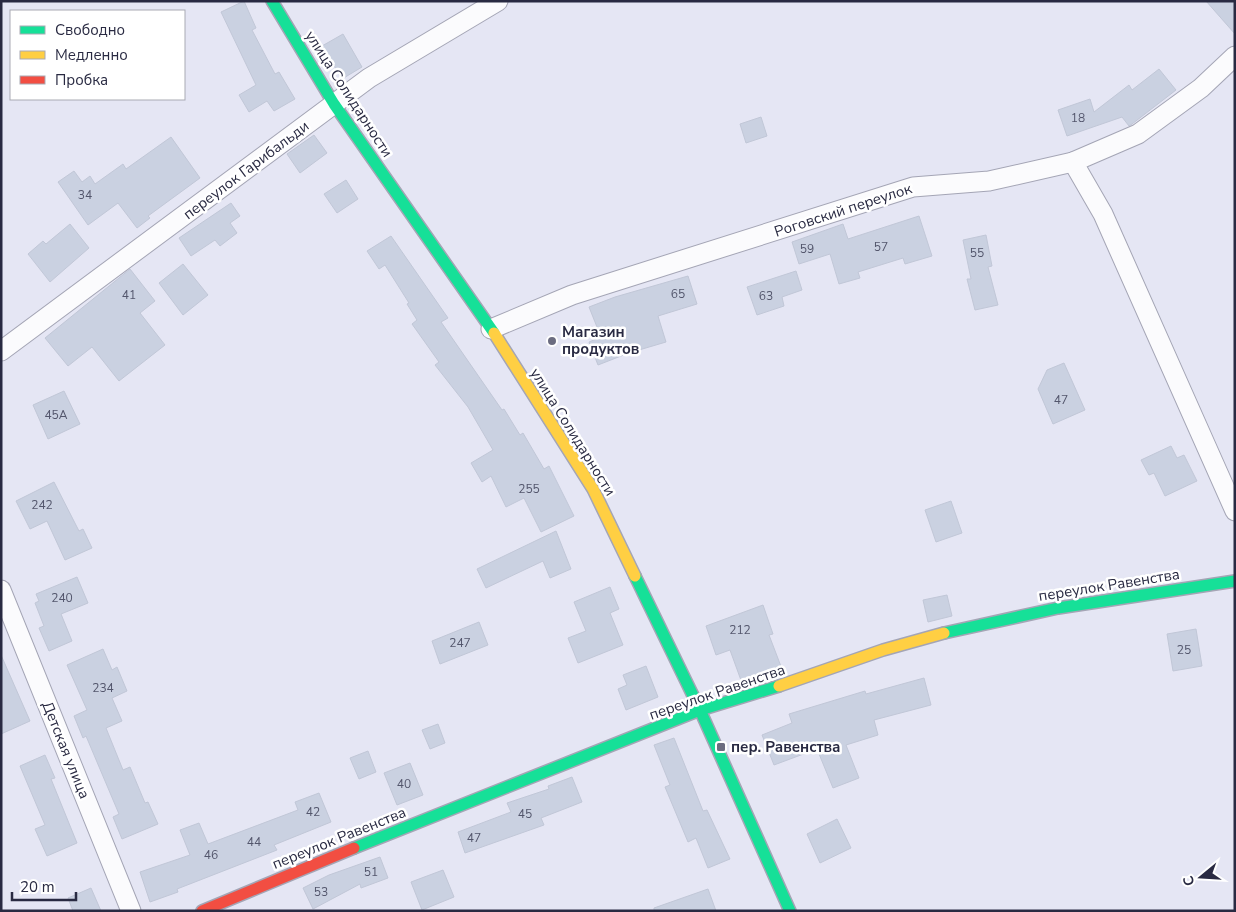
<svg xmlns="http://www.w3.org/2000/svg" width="1236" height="912" font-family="'Nunito Sans',sans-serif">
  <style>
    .building { fill: #cad1e1; stroke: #c1c7d7 }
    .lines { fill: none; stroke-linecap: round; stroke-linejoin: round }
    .street-casing { stroke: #a4a5b5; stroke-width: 21 }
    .fast-casing { stroke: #a4a5b5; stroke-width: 14 }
    .slow-casing { stroke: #a4a5b5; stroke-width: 14 }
    .jam-casing { stroke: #a4a5b5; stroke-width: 14 }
    .street { stroke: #fbfbfd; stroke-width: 19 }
    .fast { stroke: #16e098; stroke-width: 11 }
    .slow { stroke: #ffcf43; stroke-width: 11 }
    .jam { stroke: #f24e42; stroke-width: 11 }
    .poi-dot { fill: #6b6c80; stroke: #fff; stroke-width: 2 }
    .labels { text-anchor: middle; stroke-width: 5; stroke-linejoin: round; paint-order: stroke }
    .number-label { font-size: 12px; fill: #53566c }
    .street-label { font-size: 15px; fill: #292a42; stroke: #fff }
    .poi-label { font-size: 15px; font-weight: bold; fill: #292a42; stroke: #fff; text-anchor: start }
  </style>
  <rect width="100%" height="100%" fill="#e5e6f4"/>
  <!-- building -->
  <g class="building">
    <polygon points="244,1 256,28 252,30 275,74 279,72 295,99 274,111 267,101 249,112 239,95 256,85 221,12"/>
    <polygon points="1206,1 1235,1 1235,34"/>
    <polygon points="343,34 362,67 342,79 322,46"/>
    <polygon points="1159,69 1176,90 1132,124 1129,126 1122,117 1067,136 1058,110 1090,99 1094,112 1129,85 1132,90"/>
    <polygon points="761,117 767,136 746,143 740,124"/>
    <polygon points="314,135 327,153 300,173 287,154"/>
    <polygon points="171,137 200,178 148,216 150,218 137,228 118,203 88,225 58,182 74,171 82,182 90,176 95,184 123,164 126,169"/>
    <polygon points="346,180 358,199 337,213 324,194"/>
    <polygon points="231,203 240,216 230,223 237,233 220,246 215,240 191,256 179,238"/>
    <polygon points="919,216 932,256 905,264 903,258 858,272 860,278 839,284 830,254 799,264 792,242 843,224 848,239"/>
    <polygon points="70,224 89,248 50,282 28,254 43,241 46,244"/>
    <polygon points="986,235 992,266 988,267 998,305 975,310 967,279 971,279 963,240"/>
    <polygon points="391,236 448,318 441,322 502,410 504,409 520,435 523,433 544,469 549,466 574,516 541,532 524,498 506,507 491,476 482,482 471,463 493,450 468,407 435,365 439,362 412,324 417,320 407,304 409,303 385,265 379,269 367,251"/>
    <polygon points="183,264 208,295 183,315 159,283"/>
    <polygon points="130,269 155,301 140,313 165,345 119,381 92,347 68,366 45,338"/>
    <polygon points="796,271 802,290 782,297 784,306 757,315 747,287"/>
    <polygon points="688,276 697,304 658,316 666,342 639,350 639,349 598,365 589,342 601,337 589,307 615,297"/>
    <polygon points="1064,363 1085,410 1053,424 1038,389 1047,370"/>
    <polygon points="64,391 80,424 48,439 33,405"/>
    <polygon points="1171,446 1177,458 1184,455 1197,481 1165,496 1154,473 1149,475 1141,460"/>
    <polygon points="54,482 79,531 83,529 92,548 65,560 47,521 30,529 16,501"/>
    <polygon points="951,501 962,533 936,542 925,510"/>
    <polygon points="556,531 571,569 550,578 543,561 486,588 477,569"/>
    <polygon points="77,577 88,603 61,614 72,641 49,651 39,628 44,626 35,603 39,601 36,594"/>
    <polygon points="610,587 619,609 610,613 623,645 578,663 568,638 586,631 574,602"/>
    <polygon points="947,595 952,616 928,622 923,600"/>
    <polygon points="763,605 773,634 769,635 782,669 742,683 730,650 716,655 706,626"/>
    <polygon points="479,622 488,645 440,664 432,641"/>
    <polygon points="1196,629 1202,666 1173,671 1167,634"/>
    <polygon points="103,649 112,670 117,667 127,691 112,698 122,721 106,728 123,770 130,767 145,803 148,802 158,824 122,839 113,817 119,814 86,736 83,738 74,716 87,710 67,665"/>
    <polygon points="1,655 30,721 1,734"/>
    <polygon points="646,666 658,697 626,710 618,689 627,685 623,675"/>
    <polygon points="924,678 931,705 874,720 878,735 846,745 859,778 833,788 817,749 774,765 762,735 792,723 789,714 865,691 866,694"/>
    <polygon points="438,724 445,743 430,749 422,730"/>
    <polygon points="674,738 703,811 707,810 730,859 708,868 696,838 688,842 665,787 670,785 654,745"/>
    <polygon points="368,751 376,772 359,779 350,758"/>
    <polygon points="45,755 55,778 51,779 77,843 47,856 35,829 45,825 20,766"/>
    <polygon points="410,763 423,795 397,805 384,773"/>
    <polygon points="572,777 582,802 541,818 544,825 465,853 458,832 511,812 507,803 549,789 548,786"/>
    <polygon points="319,793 331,822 274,845 277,850 177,889 178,892 150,902 140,872 190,855 180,830 199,823 208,844 298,810 295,802"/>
    <polygon points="837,819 851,848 820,863 807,834"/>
    <polygon points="380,857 388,878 361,888 360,884 313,909 303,888 329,875"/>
    <polygon points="443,870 454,897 422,910 411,882"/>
    <polygon points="91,888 101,911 73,911 68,898"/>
    <polygon points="708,889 716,911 654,911 654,908"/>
  </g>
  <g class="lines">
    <!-- street casing -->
    <g class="street-casing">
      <g id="street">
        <polyline points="1073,162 1103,214 1235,511"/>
        <polyline points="491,329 572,295 913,187 989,181 1073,162 1138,134 1201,88 1235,56"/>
        <polyline points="1,351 369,78 498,1"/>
        <polyline points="1,590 131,911"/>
      </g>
    </g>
    <!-- fast casing -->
    <g class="fast-casing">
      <g id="fast">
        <polyline points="272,1 334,104 494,333"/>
        <polyline points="635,576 700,710 790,911"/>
        <polyline points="944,633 1058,608 1235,581"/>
        <polyline points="354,848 700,710 779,686"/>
      </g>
    </g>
    <!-- slow casing -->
    <g class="slow-casing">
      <g id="slow">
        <polyline points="494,333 593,489 635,576"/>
        <polyline points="779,686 883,650 944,633"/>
      </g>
    </g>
    <!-- jam casing -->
    <g class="jam-casing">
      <polyline id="jam" points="202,911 354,848"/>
    </g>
    <!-- street -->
    <use href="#street" class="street"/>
    <!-- fast -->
    <use href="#fast" class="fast"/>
    <!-- slow -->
    <use href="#slow" class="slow"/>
    <!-- jam -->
    <use href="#jam" class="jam"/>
  </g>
  <!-- markers -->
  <g class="poi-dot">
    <circle cx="552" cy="341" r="5"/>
    <rect x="716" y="742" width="10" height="10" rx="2.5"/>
  </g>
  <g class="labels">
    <!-- number labels -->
    <g class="number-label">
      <text x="1078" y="122">18</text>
      <text x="85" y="199">34</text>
      <text x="881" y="251">57</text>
      <text x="807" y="253">59</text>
      <text x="977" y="257">55</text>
      <text x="678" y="298">65</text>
      <text x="129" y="299">41</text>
      <text x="766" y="300">63</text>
      <text x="1061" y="404">47</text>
      <text x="56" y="419">45А</text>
      <text x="529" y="493">255</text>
      <text x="42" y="509">242</text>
      <text x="62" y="602">240</text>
      <text x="740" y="634">212</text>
      <text x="460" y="647">247</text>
      <text x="1184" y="654">25</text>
      <text x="103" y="692">234</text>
      <text x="404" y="788">40</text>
      <text x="313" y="816">42</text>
      <text x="525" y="818">45</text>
      <text x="474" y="842">47</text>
      <text x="254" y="846">44</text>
      <text x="211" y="859">46</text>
      <text x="371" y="876">51</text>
      <text x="321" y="896">53</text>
    </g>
    <!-- street labels -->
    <g class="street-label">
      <text transform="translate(349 94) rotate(57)" y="5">улица Солидарности</text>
      <text transform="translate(246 170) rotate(-37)" y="5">переулок Гарибальди</text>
      <text transform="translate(843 210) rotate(-18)" y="5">Роговский переулок</text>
      <text transform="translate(573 432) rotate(58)" y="5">улица Солидарности</text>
      <text transform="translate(1109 585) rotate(-9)" y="5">переулок Равенства</text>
      <text transform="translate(717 692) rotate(-19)" y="5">переулок Равенства</text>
      <text transform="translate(66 750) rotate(68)" y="5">Детская улица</text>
      <text transform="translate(339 838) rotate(-22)" y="5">переулок Равенства</text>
    </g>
    <!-- poi labels -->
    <g class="poi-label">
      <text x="562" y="337">Магазин<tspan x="562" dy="17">продуктов</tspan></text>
      <text x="731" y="752">пер. Равенства</text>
    </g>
  </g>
  <!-- border -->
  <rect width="1236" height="912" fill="none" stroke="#292a42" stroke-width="5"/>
  <!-- legend -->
  <rect x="10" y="10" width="175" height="90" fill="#ffffff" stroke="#a9aab3"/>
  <rect x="20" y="26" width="25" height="8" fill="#16e098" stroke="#a9aab3"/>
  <text x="55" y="35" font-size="15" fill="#292a42">Свободно</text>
  <rect x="20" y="51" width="25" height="8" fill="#ffcf43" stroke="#a9aab3"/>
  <text x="55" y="60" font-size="15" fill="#292a42">Медленно</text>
  <rect x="20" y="76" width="25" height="8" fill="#f24e42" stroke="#a9aab3"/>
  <text x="55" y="85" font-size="15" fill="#292a42">Пробка</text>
  <!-- north arrow -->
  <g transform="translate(1201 877) rotate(252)" stroke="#ffffff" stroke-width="4" paint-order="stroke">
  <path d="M0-4L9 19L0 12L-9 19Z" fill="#292a42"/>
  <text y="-8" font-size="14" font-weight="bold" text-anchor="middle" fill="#292a42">С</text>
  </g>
  <!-- scale -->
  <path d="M12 892v8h64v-8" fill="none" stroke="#292a42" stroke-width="2.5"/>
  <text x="20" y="892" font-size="15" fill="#292a42" stroke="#ffffff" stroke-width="4" paint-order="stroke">20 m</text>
</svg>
